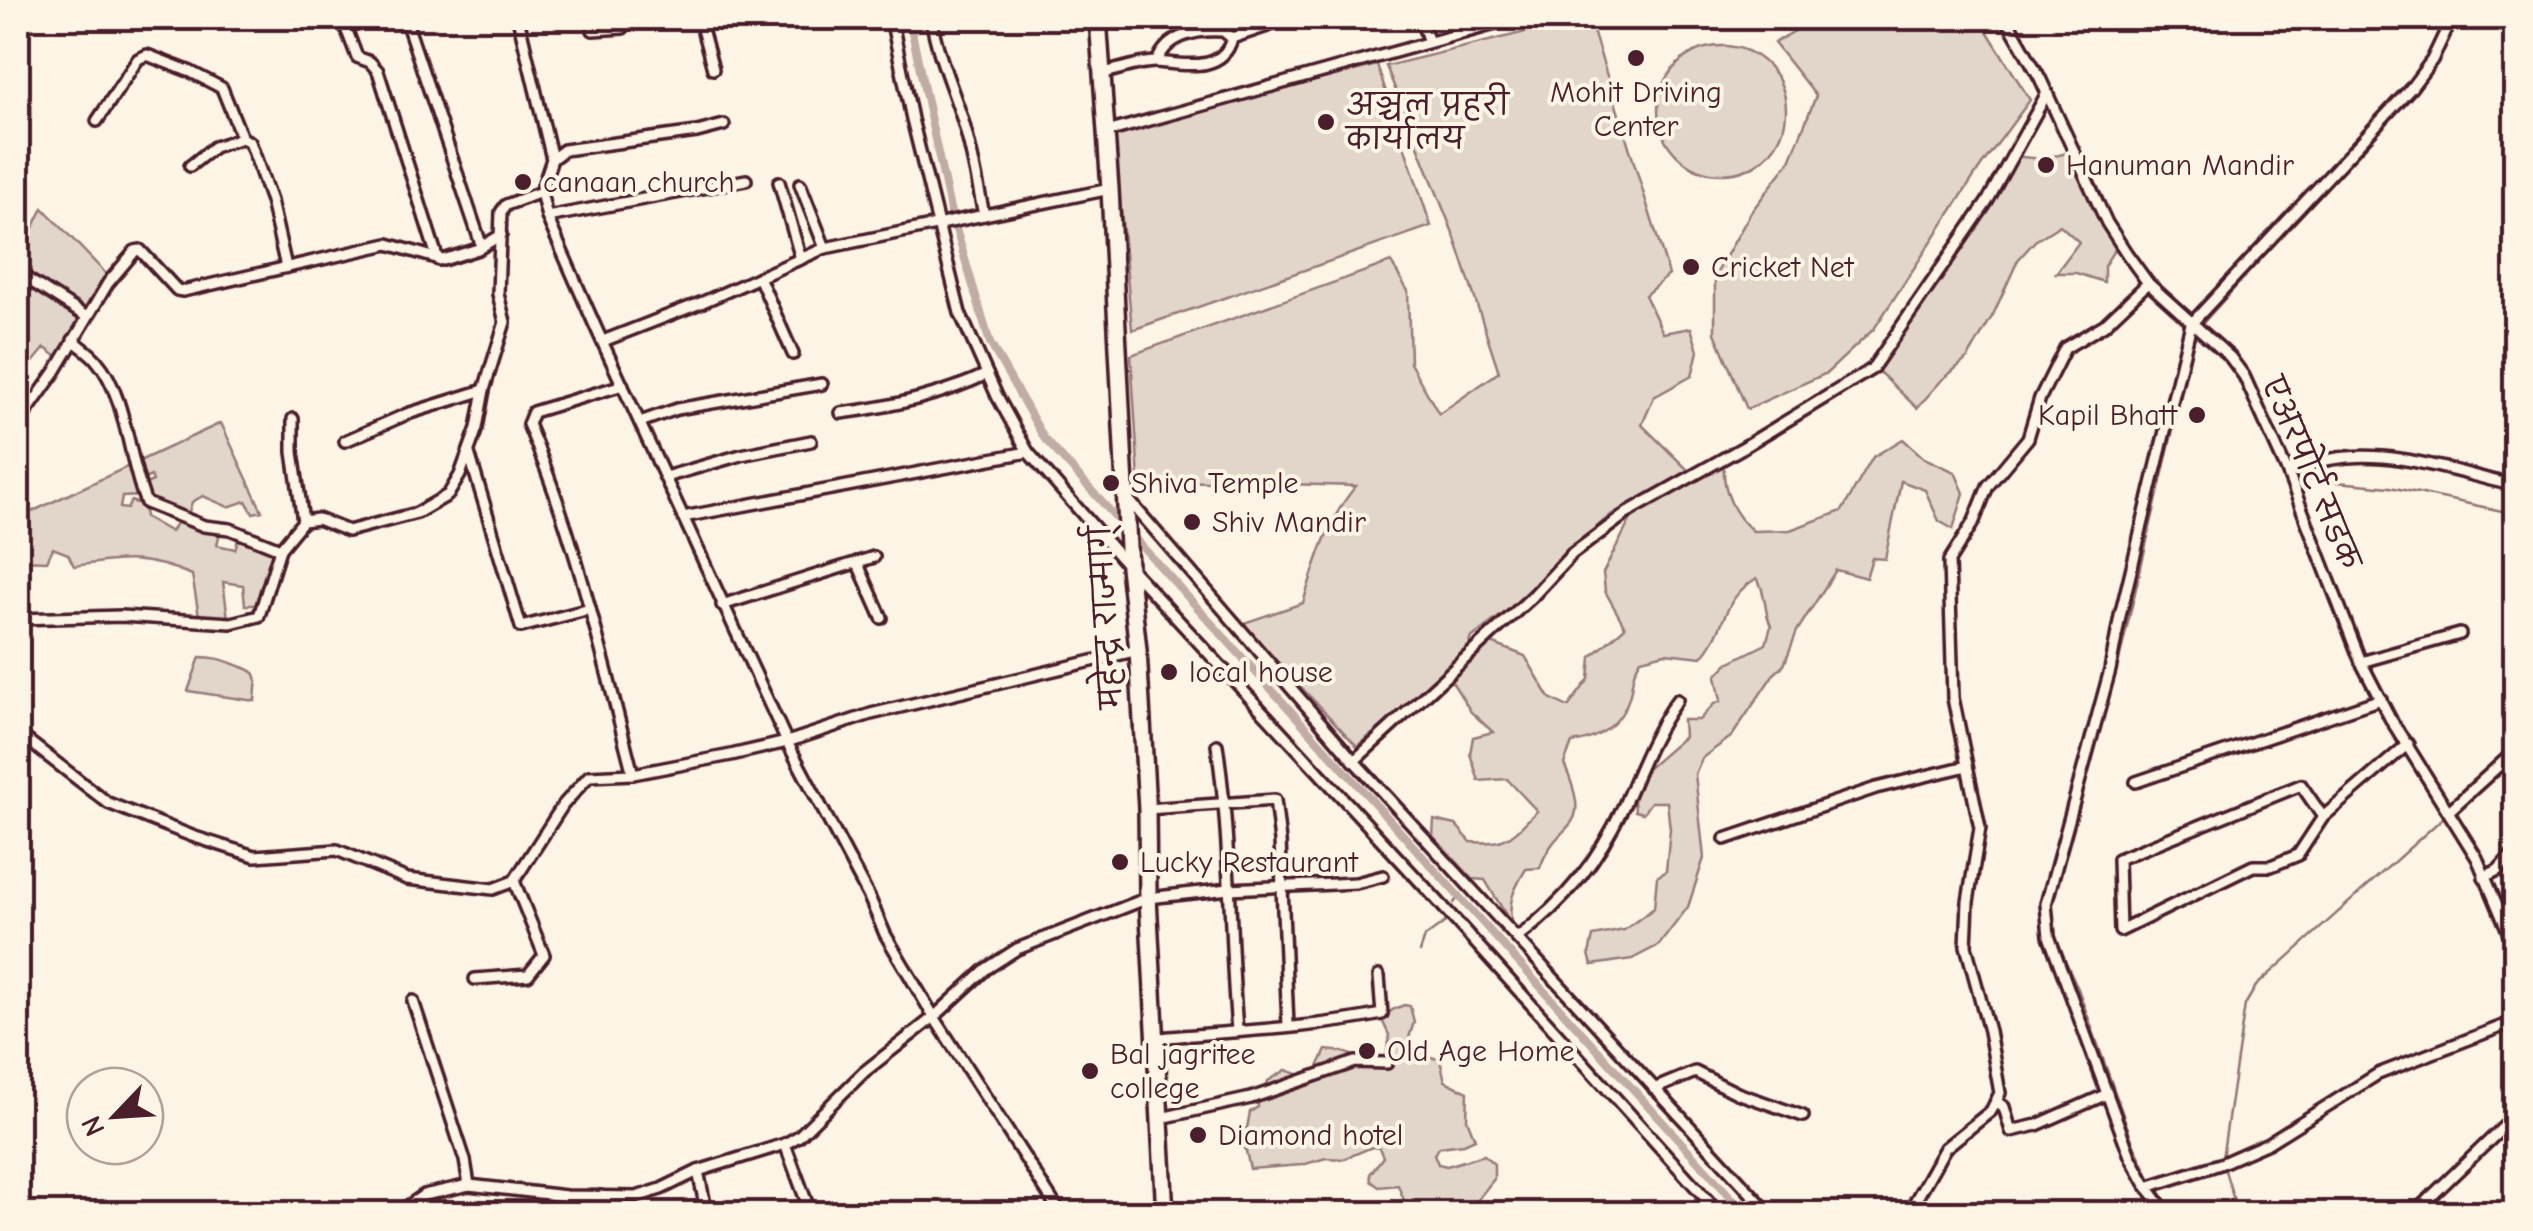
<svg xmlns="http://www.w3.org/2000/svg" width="2533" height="1231" font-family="'Comic Neue','Playpen Sans Deva',sans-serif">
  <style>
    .green { fill: #e2d5ca; stroke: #967a7a; stroke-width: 2.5 }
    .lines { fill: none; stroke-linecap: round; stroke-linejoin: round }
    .stream { stroke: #917474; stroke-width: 2.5 }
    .canal { stroke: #c0aca5; stroke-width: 8 }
    .street-casing { stroke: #4a1f2b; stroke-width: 16 }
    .highway-casing { stroke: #4a1f2b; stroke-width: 22 }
    .street { stroke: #fcf5e5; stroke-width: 9 }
    .highway { stroke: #fcf5e5; stroke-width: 15 }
    .poi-dot { fill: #4a1f2b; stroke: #fcf5e5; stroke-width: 4 }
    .labels { text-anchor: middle; stroke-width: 8; stroke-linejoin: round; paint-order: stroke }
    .poi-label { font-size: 30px; fill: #4a1f2b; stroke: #fcf5e5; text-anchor: start }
    .street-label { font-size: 30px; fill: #4a1f2b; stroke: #fcf5e5 }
  </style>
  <rect width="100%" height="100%" fill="#fcf5e5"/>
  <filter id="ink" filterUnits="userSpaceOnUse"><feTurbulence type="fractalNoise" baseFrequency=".01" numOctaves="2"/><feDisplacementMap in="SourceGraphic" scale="20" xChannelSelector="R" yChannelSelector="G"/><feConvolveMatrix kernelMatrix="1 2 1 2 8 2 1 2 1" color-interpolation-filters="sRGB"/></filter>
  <g filter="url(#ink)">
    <!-- green -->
    <g class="green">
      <path d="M1583 18H1589L1669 275 1645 295 1663 333 1691 328 1698 351 1692 376 1654 397 1642 425 1690 472 1612 514 1569 550 1529 594 1470 639 1469 649 1401 711 1357 746 1241 624 1303 603C1316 562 1328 518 1356 486L1139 480 1131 355 1391 262 1408 291 1410 363 1439 414 1499 372 1455 238 1386 66Z"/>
      <polygon points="1817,18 1979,18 2030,100 1981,166 1874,329 1827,373 1747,409 1715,333 1715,276 1751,212 1790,161 1816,96 1774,43"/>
      <circle cx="1722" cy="110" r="64"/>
      <polygon points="1377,65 1431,226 1132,330 1114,133"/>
      <polygon points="2067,153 2116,247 2104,266 2104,282 2076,273 2056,273 2079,242 2060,225 2035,241 2018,260 1993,315 1968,358 1942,380 1917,408 1876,369 1917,315 2013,156 2041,159"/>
      <polygon points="43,208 109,277 86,315 18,271 18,259"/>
      <polygon points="21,278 85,317 60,359 45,348 30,366 25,384 18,393 18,282"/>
      <polygon points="221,423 262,511 253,513 246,501 228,507 203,496 192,502 187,518 146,499 141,486 153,481 151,476 140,481 135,463"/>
      <path d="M1903 439 1924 458 1955 472 1964 493 1953 529 1939 521 1925 490 1901 481 1885 559 1872 558 1866 578 1836 570 1797 631 1784 665 1773 675 1732 736 1702 758 1695 774 1704 858 1688 907 1659 945 1632 959 1592 965 1589 954 1593 936 1624 930 1654 908 1657 877 1666 871 1670 829 1667 802H1651L1643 813 1635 811 1632 782 1684 737 1683 720H1699L1714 704 1721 701 1716 676 1728 663 1766 644 1771 626C1763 609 1767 594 1757 578 1720 600 1728 627 1702 657L1665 653 1641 659C1630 676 1634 681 1629 698 1621 724 1598 740 1572 743L1564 764C1596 837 1558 815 1540 868L1526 869C1514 889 1507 902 1512 925L1485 880 1473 879 1433 836 1434 820 1456 825 1471 842C1510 845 1512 835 1537 811L1507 779 1479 781 1470 754 1473 737 1493 732 1471 712 1449 677 1489 642 1525 656 1550 698 1568 707 1589 679 1591 657 1625 627 1605 591 1603 573 1635 511 1724 463C1722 490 1733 514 1753 531L1790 530 1842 511 1873 457Z"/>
      <path d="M131 465 140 496 122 497 120 508 127 509 131 501 143 505 145 517 171 532 178 519 220 532 217 545 235 549 239 537 277 553 261 605H245L243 585 223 582 228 618 199 616 192 575C144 555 124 559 74 566L68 554 53 548 47 561 18 560V542L29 513Z"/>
      <path d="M200 657C214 657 221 659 234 664 261 673 257 672 255 701L188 691Z"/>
      <polygon points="1404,1005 1410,1006 1414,1022 1407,1044 1413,1051 1440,1060 1445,1081 1468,1092 1467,1119 1475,1139 1464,1144 1440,1147 1434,1154 1438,1164 1447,1166 1484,1155 1494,1164 1494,1179 1467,1213 1409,1213 1398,1185 1379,1187 1371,1181 1370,1174 1383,1157 1379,1148 1372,1147 1344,1159 1326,1158 1302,1165 1250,1169 1246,1151 1231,1134 1247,1128 1250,1112 1258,1107 1257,1094 1266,1092 1268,1081 1286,1070 1303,1076 1316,1071 1326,1050 1344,1052 1368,1062 1366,1057 1386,1059 1389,1035 1382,1020 1392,1010"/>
    </g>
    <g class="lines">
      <!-- stream -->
      <g class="stream">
        <polyline points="2439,56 2450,32"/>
        <polyline points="2203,323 2397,109"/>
        <polyline points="2306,479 2390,487 2516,514"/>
        <polyline points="2060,871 2119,661 2195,335"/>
        <polyline points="1454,903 1459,896"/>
        <polyline points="2050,910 2053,893"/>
        <polyline points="2054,937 2077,986 2133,1143 2151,1180"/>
        <polyline points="1420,952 1425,937 1448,920"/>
        <polyline points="2222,1159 2245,1005 2256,986 2445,816"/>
        <polyline points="2224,1167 2238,1214"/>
        <polyline points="2156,1186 2175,1214"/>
      </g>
      <!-- canal -->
      <polyline class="canal" points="909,18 950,209 990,343 1044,438 1746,1214"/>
      <!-- street casing -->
      <g class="street-casing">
        <g id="street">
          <polyline points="342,18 357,57 370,62 378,71 438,260"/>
          <polyline points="405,18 482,247"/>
          <polyline points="699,18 713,69"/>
          <polyline points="891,18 912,119 960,313 997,396 1028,452 1129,567 1436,899 1720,1214"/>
          <path d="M931 18C937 53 950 82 961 115 972 148 977 182 984 215"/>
          <polyline points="1420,18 1429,42"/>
          <polyline points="2006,18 2040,78 2107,223 2127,254 2148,283 2230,357 2244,376 2287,471 2361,662 2390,718 2477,858 2516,950"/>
          <polyline points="593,30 623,28 628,18"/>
          <path d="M1157 62C1167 35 1197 29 1223 31L1232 38"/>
          <path d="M1103 73C1119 70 1141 61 1157 62 1182 64 1223 74 1232 38L1291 18"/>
          <polyline points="97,121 138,59 147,55 191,72 222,88 242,138"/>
          <polyline points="1107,132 1517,18"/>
          <polyline points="552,159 564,150 697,132 724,125"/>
          <polyline points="190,166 214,147 242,138 250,142 271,201 286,267"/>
          <polyline points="779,182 801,259"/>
          <polyline points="800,184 825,248"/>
          <polyline points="541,192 547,217 596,328 787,742 870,899 885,934 934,1017 1061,1214"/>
          <polyline points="547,217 746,180"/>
          <polyline points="18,273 87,317"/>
          <polyline points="759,277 793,354"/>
          <path d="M73 340C81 347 91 353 97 361 126 394 129 463 146 503L204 526 230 529 280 549"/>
          <polyline points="603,341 703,302 825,248 1110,189"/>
          <path d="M623 385 533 412 528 424C576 537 602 656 633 774"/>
          <polyline points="26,413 55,372 108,283 135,251 140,250 177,290 183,291 388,244 443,260 478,249 501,235"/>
          <path d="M841 413C890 407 943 395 987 374"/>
          <polyline points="293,419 293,452 303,521"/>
          <polyline points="640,422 677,409 822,384"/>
          <polyline points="345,441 407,414 484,390"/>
          <polyline points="469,453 521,627 590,609"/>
          <path d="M2287 471C2302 467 2317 461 2332 459 2393 448 2457 473 2516 486"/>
          <polyline points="665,477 741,455 811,441"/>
          <polyline points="1127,498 1354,761 1770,1214"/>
          <polyline points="683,517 1028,452"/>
          <polyline points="857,562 882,618"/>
          <polyline points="722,605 874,557"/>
          <polyline points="18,619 121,616 231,623 259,616 280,549 303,521 318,519 348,531 417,513 448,495 460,475 477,428 484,390 505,322 498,294 501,212 506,205 541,192 552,159 518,18"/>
          <polyline points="2361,662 2460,634"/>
          <polyline points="18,733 108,803 192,836 255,856 337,850 407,879 493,889 514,881 563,805 589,776 633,774 731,755 787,742 871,714 1138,650"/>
          <path d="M1217 745C1231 839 1229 935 1237 1030"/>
          <polyline points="1354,761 1533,596 1572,554 1630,511 1742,448 1872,369 1987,202 2047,93"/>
          <polyline points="2136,782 2381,699"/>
          <polyline points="1147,809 1275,800 1280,841 1288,1025"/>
          <polyline points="2450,810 2516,750"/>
          <polyline points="2323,817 2301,785 2118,859 2120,931 2253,866 2271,866 2298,855 2323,817 2408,744"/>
          <polyline points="1725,839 1876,788 1967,766"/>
          <polyline points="2484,877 2498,870 2516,850"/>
          <path d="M1517 938C1566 901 1598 861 1624 805 1640 768 1653 733 1677 700"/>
          <polyline points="475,979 528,975 544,955 514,881"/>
          <polyline points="413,1001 465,1160 469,1185"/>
          <path d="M1158 1038C1232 1031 1309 1029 1382 1014L1379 976"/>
          <polyline points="1654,1089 1695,1072 1737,1093 1803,1116"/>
          <polyline points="1996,1101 2004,1107 2011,1131 2037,1125 2107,1094"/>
          <polyline points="1161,1118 1251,1098 1355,1062 1387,1063"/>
          <polyline points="785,1144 811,1214"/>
          <polyline points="698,1171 707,1214"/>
          <polyline points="2147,1187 2220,1164 2268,1143 2378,1074 2516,1021"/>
          <polyline points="601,1196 604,1214"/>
          <polyline points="396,1214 424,1195 469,1185 566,1196 636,1197 661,1189 698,1171 785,1144 799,1136 864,1072 934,1017 986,969 1017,949 1148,898 1229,889 1356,883 1383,876"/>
          <polyline points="1908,1214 1945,1148 1991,1111 2000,1093 1989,1031 1966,946 1968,902 1980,828 1953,698 1949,561 1974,521 1988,486 2028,438 2040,398 2065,348 2104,325 2148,283"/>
          <polyline points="2167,1214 2147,1187 2130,1156 2049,936 2046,904 2110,670 2120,616 2191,324 2411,88 2432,60 2452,18"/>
          <polyline points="2413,1214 2516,1115"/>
        </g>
      </g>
      <!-- highway casing -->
      <g class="highway-casing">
        <polyline id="highway" points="1098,18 1110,189 1129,567 1138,650 1147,809 1148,898 1165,1214"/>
      </g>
      <!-- street -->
      <use href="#street" class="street"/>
      <!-- highway -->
      <use href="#highway" class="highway"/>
    </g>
  </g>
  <!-- markers -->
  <g class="poi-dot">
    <circle cx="1636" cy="58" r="10"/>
    <circle cx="1326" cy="122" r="10"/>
    <circle cx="2046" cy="165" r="10"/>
    <circle cx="523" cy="182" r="10"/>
    <circle cx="1691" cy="267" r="10"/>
    <circle cx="2197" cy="415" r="10"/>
    <circle cx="1111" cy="483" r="10"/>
    <circle cx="1192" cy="522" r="10"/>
    <circle cx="1169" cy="672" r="10"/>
    <circle cx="1120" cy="862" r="10"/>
    <circle cx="1367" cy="1051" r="10"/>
    <circle cx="1090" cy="1071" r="10"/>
    <circle cx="1198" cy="1135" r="10"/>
  </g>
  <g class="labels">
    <!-- poi labels -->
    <g class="poi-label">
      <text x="1636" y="102" text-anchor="middle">Mohit Driving<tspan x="1636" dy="34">Center</tspan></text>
      <text x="1346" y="115">अञ्चल प्रहरी<tspan x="1346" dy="34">कार्यालय</tspan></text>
      <text x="2066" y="175">Hanuman Mandir</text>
      <text x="543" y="192">canaan church</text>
      <text x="1711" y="277">Cricket Net</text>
      <text x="2177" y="425" text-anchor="end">Kapil Bhatt</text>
      <text x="1131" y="493">Shiva Temple</text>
      <text x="1212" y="532">Shiv Mandir</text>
      <text x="1189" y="682">local house</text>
      <text x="1140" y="872">Lucky Restaurant</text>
      <text x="1387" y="1061">Old Age Home</text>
      <text x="1110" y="1064">Bal jagritee<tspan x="1110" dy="34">college</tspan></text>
      <text x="1218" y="1145">Diamond hotel</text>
    </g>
    <!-- street labels -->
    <g class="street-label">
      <text transform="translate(2311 473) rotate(67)" y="10">एअरपोर्ट सडक</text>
      <text transform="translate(1106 617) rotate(-94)" y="10">महेन्द्र राज्मार्ग्</text>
    </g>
  </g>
  <!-- margin -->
  <rect width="2533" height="1231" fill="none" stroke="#fcf5e5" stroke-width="60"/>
  <rect x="30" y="30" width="2473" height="1171" fill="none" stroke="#4a1f2b" stroke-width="4" filter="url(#ink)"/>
  <!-- north arrow -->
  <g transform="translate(115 1116) rotate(245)"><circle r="48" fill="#fcf5e5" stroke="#b59f9b" stroke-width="2.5"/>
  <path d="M0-8L18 38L0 25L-18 38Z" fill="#4a1f2b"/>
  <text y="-15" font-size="28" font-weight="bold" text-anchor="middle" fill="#4a1f2b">N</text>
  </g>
</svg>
